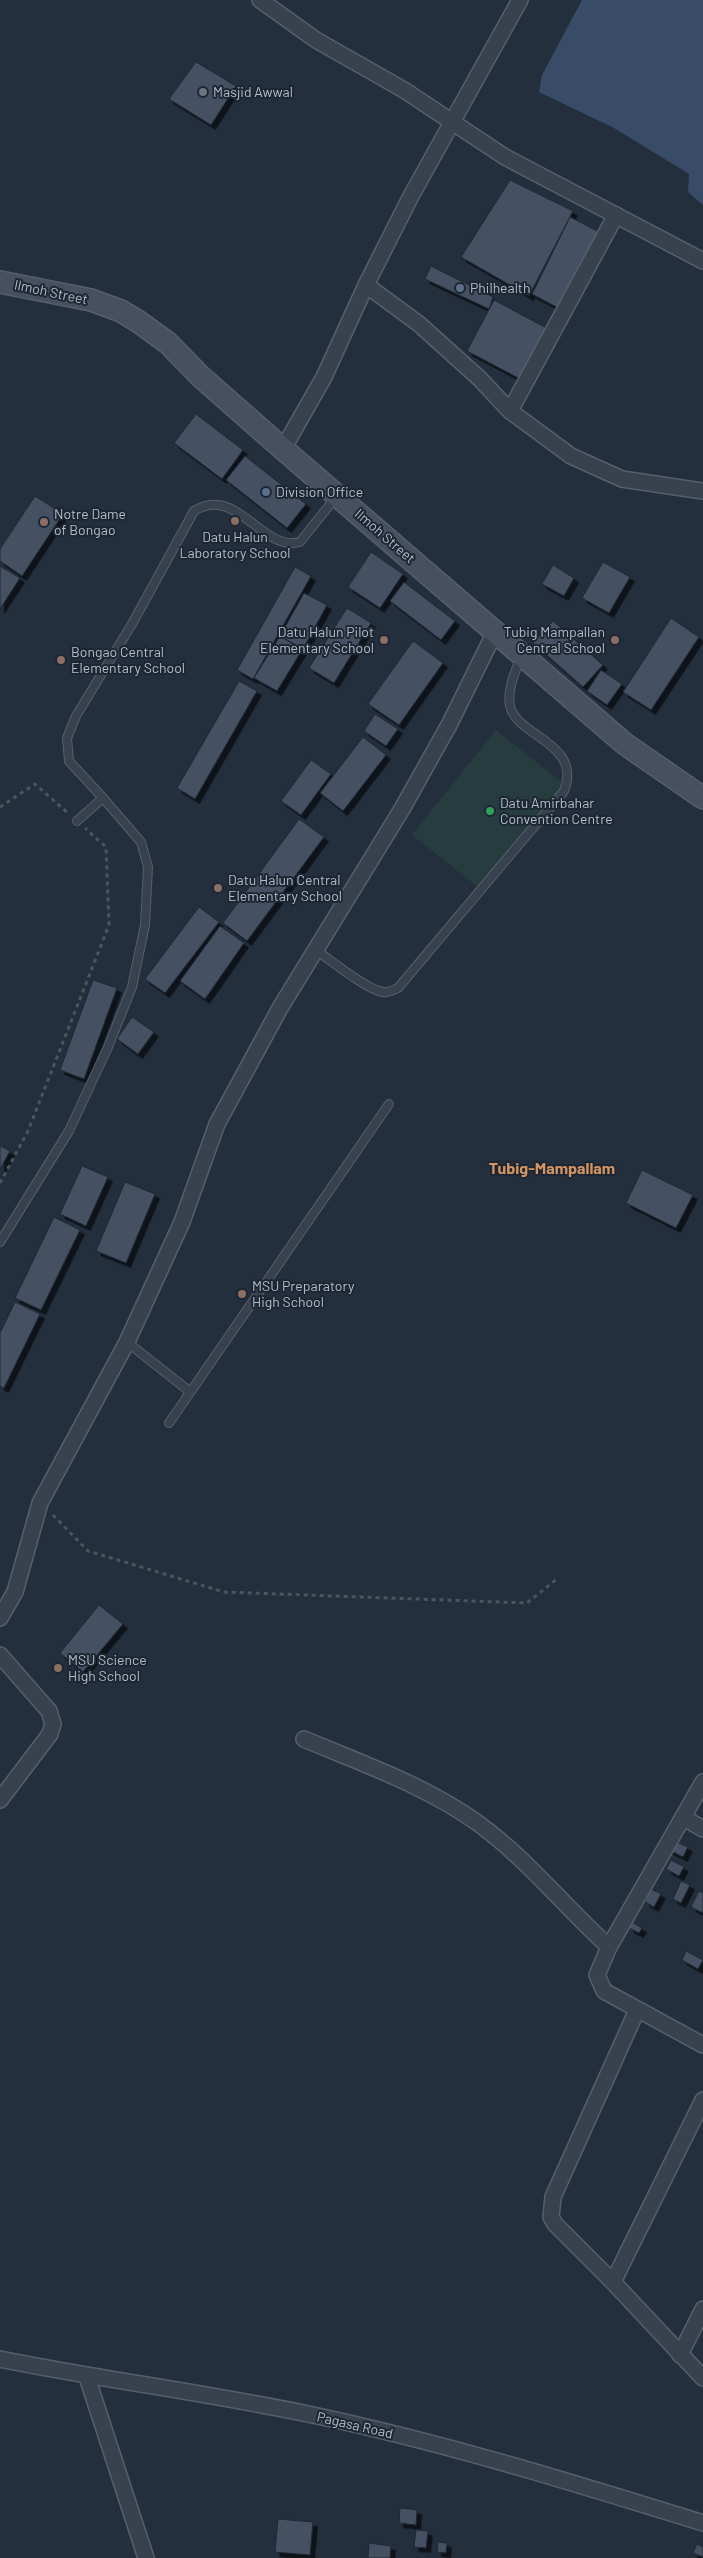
<svg xmlns="http://www.w3.org/2000/svg" width="703" height="2558" font-family="Barlow,sans-serif">
  <style>
    .green { fill: #263c3f }
    .water { fill: #394c67 }
    .building { fill: #455162; stroke: #1f2835; filter: url(#shadow) }
    .lines { fill: none; stroke-linecap: round; stroke-linejoin: round }
    .lane-casing { stroke: #565f6c; stroke-width: 10 }
    .street-casing { stroke: #565f6c; stroke-width: 18 }
    .secondary-casing { stroke: #565f6c; stroke-width: 24 }
    .path { stroke: #44595c; stroke-width: 3; stroke-dasharray: 4 4; stroke-linecap: butt }
    .lane { stroke: #38414e; stroke-width: 8 }
    .street { stroke: #38414e; stroke-width: 15 }
    .secondary { stroke: #465061; stroke-width: 21 }
    .worship-dot { fill: #6b7280; stroke: #1d2633; stroke-width: 2 }
    .service-dot { fill: #5c6f8a; stroke: #1d2633; stroke-width: 2 }
    .education-dot { fill: #8d6e63; stroke: #1d2633; stroke-width: 2 }
    .leisure-dot { fill: #2e9e5b; stroke: #1d2633; stroke-width: 2 }
    .labels { text-anchor: middle; stroke-width: 4; stroke-linejoin: round; paint-order: stroke }
    .poi-label { font-size: 14px; fill: #b4bcc9; stroke: #1d2633; text-anchor: start }
    .street-label { font-size: 14px; fill: #b4bcc9; stroke: #1d2633 }
    .quarter-label { font-size: 16px; font-weight: bold; fill: #d59563; stroke: #1d2633 }
  </style>
  <defs>
    <filter id="shadow"><feDropShadow dx="4.5" dy="4.5" stdDeviation="0" flood-color="#0009"/></filter>
  </defs>
  <rect width="100%" height="100%" fill="#242f3e"/>
  <!-- green -->
  <polygon class="green" points="496,730 568,787 484,892 412,835"/>
  <!-- water -->
  <polygon class="water" points="582,0 703,0 703,205 688,192 689,174 614,128 539,92 542,75"/>
  <!-- building -->
  <g class="building">
    <polygon points="196,62 236,86 211,125 169,99"/>
    <polygon points="510,180 573,211 529,296 461,257"/>
    <polygon points="570,217 603,234 564,311 532,294"/>
    <polygon points="431,266 493,297 489,309 425,279"/>
    <polygon points="494,300 552,331 526,382 467,351"/>
    <polygon points="196,414 243,450 222,479 174,443"/>
    <polygon points="245,456 306,504 287,528 226,480"/>
    <polygon points="35,496 63,514 22,576 0,561 0,549"/>
    <polygon points="371,552 403,574 380,608 348,587"/>
    <polygon points="603,562 630,577 609,613 582,598"/>
    <polygon points="553,565 574,578 564,596 542,584"/>
    <polygon points="0,566 20,578 0,609"/>
    <polygon points="295,567 311,576 253,679 237,670"/>
    <polygon points="404,582 455,621 441,640 390,601"/>
    <polygon points="304,593 327,605 303,649 280,636"/>
    <polygon points="347,608 371,623 334,683 309,668"/>
    <polygon points="671,618 699,637 651,710 623,692"/>
    <polygon points="553,621 603,665 583,687 533,643"/>
    <polygon points="280,636 302,650 277,691 254,678"/>
    <polygon points="413,641 443,663 399,725 368,704"/>
    <polygon points="601,670 622,684 607,705 587,691"/>
    <polygon points="239,681 257,691 195,799 177,788"/>
    <polygon points="375,714 398,729 386,746 364,731"/>
    <polygon points="363,737 386,755 343,811 320,793"/>
    <polygon points="311,760 331,774 301,815 281,801"/>
    <polygon points="299,819 324,837 247,941 223,923"/>
    <polygon points="199,907 219,922 165,993 145,979"/>
    <polygon points="220,926 244,943 205,999 180,981"/>
    <polygon points="93,980 117,988 84,1079 60,1070"/>
    <polygon points="132,1017 154,1032 138,1054 117,1039"/>
    <polygon points="0,1146 10,1151 0,1169"/>
    <polygon points="82,1166 108,1177 86,1226 60,1214"/>
    <polygon points="642,1170 693,1195 676,1228 626,1203"/>
    <polygon points="125,1182 155,1194 126,1263 96,1251"/>
    <polygon points="54,1217 80,1230 41,1310 15,1298"/>
    <polygon points="15,1302 40,1314 4,1388 0,1386 0,1333"/>
    <polygon points="99,1605 123,1624 83,1672 60,1653"/>
    <polygon points="674,1841 688,1847 683,1857 669,1850"/>
    <polygon points="671,1860 684,1867 679,1876 666,1869"/>
    <polygon points="681,1881 690,1885 681,1903 673,1899"/>
    <polygon points="651,1889 661,1894 654,1907 645,1902"/>
    <polygon points="699,1891 703,1893 703,1913 691,1907"/>
    <polygon points="632,1922 642,1928 639,1933 629,1928"/>
    <polygon points="686,1951 703,1960 698,1969 682,1960"/>
    <polygon points="400,2508 417,2510 416,2525 399,2523"/>
    <polygon points="278,2519 313,2522 310,2555 275,2552"/>
    <polygon points="416,2530 428,2531 426,2548 414,2547"/>
    <polygon points="438,2542 447,2543 446,2553 437,2552"/>
    <polygon points="369,2543 391,2546 390,2558 368,2558"/>
    <polygon points="697,2544 703,2547 703,2557 693,2553"/>
  </g>
  <g class="lines">
    <!-- lane casing -->
    <g class="lane-casing">
      <g id="lane">
        <path d="M77 821 103 798 69 761 67 738 76 716 132 624 194 511C237 484 261 552 300 542L336 497"/>
        <path d="M317 951C332 961 367 990 383 992 389 993 393 990 398 988L564 791C583 743 516 736 510 706 507 689 515 672 521 657"/>
        <polyline points="0,1242 69,1131 108,1047 132,987 145,925 148,867 141,842 103,798"/>
        <polyline points="127,1342 189,1391"/>
        <polyline points="169,1423 389,1104"/>
      </g>
    </g>
    <!-- street casing -->
    <g class="street-casing">
      <g id="street">
        <polyline points="260,0 316,40 404,90 505,157 703,261"/>
        <polyline points="366,285 419,324 480,379 510,411 571,456 622,479 703,491"/>
        <polyline points="510,411 616,215"/>
        <polyline points="283,449 324,377 366,285 411,196 520,0"/>
        <polyline points="0,1618 15,1592 40,1503 127,1342 182,1222 217,1124 280,1008 402,809 449,725 495,632"/>
        <polyline points="0,1655 49,1711 53,1724 50,1734 0,1800"/>
        <path d="M304 1739C363 1764 427 1786 479 1824 527 1859 565 1907 609 1947"/>
        <polyline points="703,1782 609,1947 597,1975 604,1991 703,2045"/>
        <polyline points="684,1818 703,1829"/>
        <polyline points="637,2010 553,2197 551,2217 555,2224 613,2282 703,2378"/>
        <polyline points="613,2282 703,2100"/>
        <polyline points="680,2355 703,2309"/>
        <path d="M0 2359C104 2380 209 2393 313 2415 445 2443 574 2483 703 2523"/>
        <polyline points="87,2377 146,2558"/>
      </g>
    </g>
    <!-- secondary casing -->
    <g class="secondary-casing">
      <polyline id="secondary" points="0,282 91,300 121,311 139,322 168,343 200,376 283,449 625,744 703,798"/>
    </g>
    <!-- path -->
    <g class="path">
      <polyline points="0,807 35,784 69,814"/>
      <polyline points="0,1183 28,1131 109,925 106,847 85,828"/>
      <polyline points="53,1515 88,1551 224,1592 527,1603 558,1578"/>
    </g>
    <!-- lane -->
    <use href="#lane" class="lane"/>
    <!-- street -->
    <use href="#street" class="street"/>
    <!-- secondary -->
    <use href="#secondary" class="secondary"/>
  </g>
  <!-- markers -->
  <circle class="worship-dot" cx="203" cy="92" r="5"/>
  <g class="service-dot">
    <circle cx="460" cy="288" r="5"/>
    <circle cx="266" cy="492" r="5"/>
  </g>
  <g class="education-dot">
    <circle cx="235" cy="521" r="5"/>
    <circle cx="44" cy="522" r="5"/>
    <circle cx="384" cy="640" r="5"/>
    <circle cx="615" cy="640" r="5"/>
    <circle cx="61" cy="660" r="5"/>
    <circle cx="218" cy="888" r="5"/>
    <circle cx="242" cy="1294" r="5"/>
    <circle cx="58" cy="1668" r="5"/>
  </g>
  <circle class="leisure-dot" cx="490" cy="811" r="5"/>
  <g class="labels">
    <!-- poi labels -->
    <g class="poi-label">
      <text x="213" y="97">Masjid Awwal</text>
      <text x="470" y="293">Philhealth</text>
      <text x="276" y="497">Division Office</text>
      <text x="54" y="519">Notre Dame<tspan x="54" dy="16">of Bongao</tspan></text>
      <text x="235" y="542" text-anchor="middle">Datu Halun<tspan x="235" dy="16">Laboratory School</tspan></text>
      <text x="374" y="637" text-anchor="end">Datu Halun Pilot<tspan x="374" dy="16">Elementary School</tspan></text>
      <text x="605" y="637" text-anchor="end">Tubig Mampallan<tspan x="605" dy="16">Central School</tspan></text>
      <text x="71" y="657">Bongao Central<tspan x="71" dy="16">Elementary School</tspan></text>
      <text x="500" y="808">Datu Amirbahar<tspan x="500" dy="16">Convention Centre</tspan></text>
      <text x="228" y="885">Datu Halun Central<tspan x="228" dy="16">Elementary School</tspan></text>
      <text x="252" y="1291">MSU Preparatory<tspan x="252" dy="16">High School</tspan></text>
      <text x="68" y="1665">MSU Science<tspan x="68" dy="16">High School</tspan></text>
    </g>
    <!-- street labels -->
    <g class="street-label">
      <text transform="translate(51 292) rotate(12)" y="5">Ilmoh Street</text>
      <text transform="translate(385 536) rotate(41)" y="5">Ilmoh Street</text>
      <text transform="translate(355 2425) rotate(13)" y="5">Pagasa Road</text>
    </g>
    <!-- quarter labels -->
    <g class="quarter-label">
      <text x="552" y="1174">Tubig-Mampallam</text>
    </g>
  </g>
</svg>
